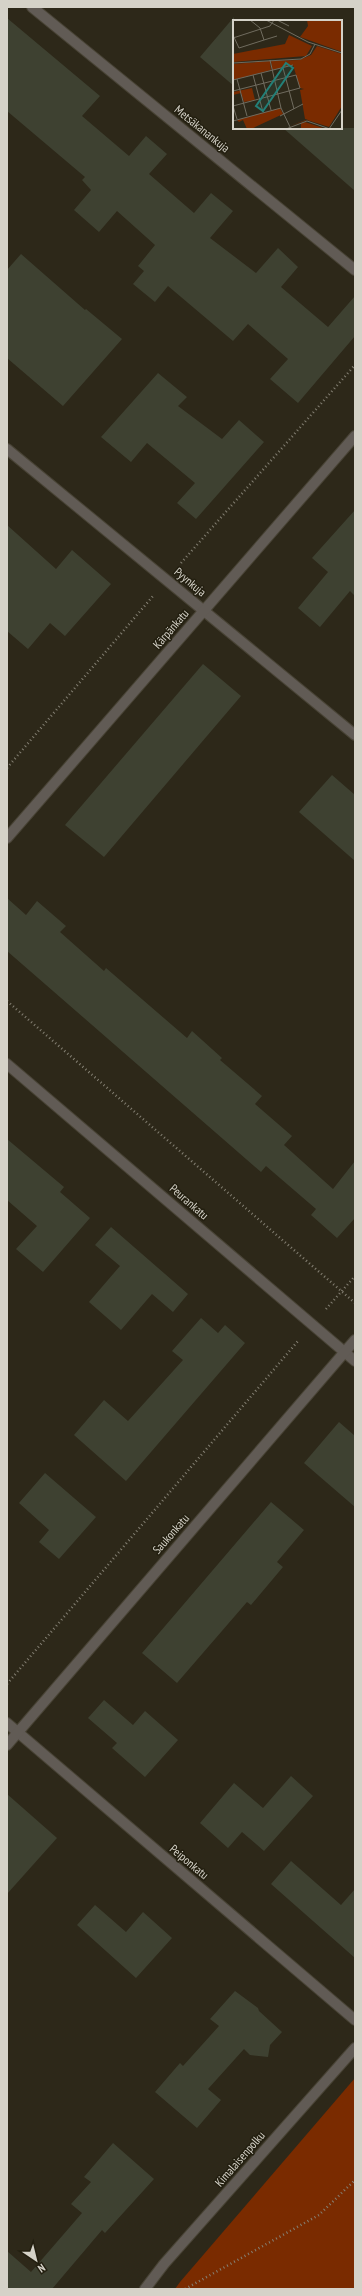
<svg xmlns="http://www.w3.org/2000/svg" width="362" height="2296" font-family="'PT Sans Narrow',sans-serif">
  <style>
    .green { fill: #7a2b00 }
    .building { fill: #3e4131 }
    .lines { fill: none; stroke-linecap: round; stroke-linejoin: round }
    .minor-casing { stroke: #484335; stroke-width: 12 }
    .path { stroke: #858174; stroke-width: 2.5; stroke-dasharray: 1 3; stroke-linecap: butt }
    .minor { stroke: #615b55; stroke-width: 10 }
    .labels { text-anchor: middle; stroke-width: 3; stroke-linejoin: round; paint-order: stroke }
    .street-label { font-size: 12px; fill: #d5d2c8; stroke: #231f10 }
    .inset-road { fill: none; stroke: #706c5f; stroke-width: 1 }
    .view { fill: #237f77; fill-opacity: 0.15; stroke: #237f77; stroke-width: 2 }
    .inset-edge { fill: none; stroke: #d5d2c8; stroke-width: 2 }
  </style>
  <rect width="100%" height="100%" fill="#2d2819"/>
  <!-- green -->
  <polygon class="green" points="355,2078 355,2289 175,2289 180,2282"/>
  <!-- building -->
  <g class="building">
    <polygon points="234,17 234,86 200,57"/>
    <polygon points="7,18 100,96 82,116 129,156 146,136 167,154 149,174 194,213 211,193 233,211 210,238 256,273 278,248 298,267 281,287 328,327 355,296 355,336 298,403 270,379 288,359 248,324 233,341 168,286 155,302 133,284 144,271 138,266 155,245 117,211 99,232 74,210 91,190 82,180 85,177 7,111"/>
    <polygon points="283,128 355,128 355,191"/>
    <polygon points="21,254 85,310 86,309 122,339 63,406 7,358 7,270"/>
    <polygon points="158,373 187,397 178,406 222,439 239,420 264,442 196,519 177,503 195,483 147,443 131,462 101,437"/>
    <polygon points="355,510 355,596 350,591 320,627 298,608 328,572 312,558"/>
    <polygon points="7,525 56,569 72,550 111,584 65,636 50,623 28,649 7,631"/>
    <polygon points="203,664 241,696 104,857 65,825"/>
    <polygon points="332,775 355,795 355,861 299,812"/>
    <polygon points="7,898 26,915 37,901 66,926 60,932 104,971 106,968 187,1038 192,1031 222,1058 220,1060 262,1096 255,1104 292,1136 284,1145 333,1189 355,1161 355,1218 337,1238 311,1215 316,1209 266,1166 261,1172 7,951"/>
    <polygon points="7,1139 64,1187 60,1192 90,1218 43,1272 16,1249 37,1226 7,1200"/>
    <polygon points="111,1227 188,1294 173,1312 152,1294 121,1330 89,1302 120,1266 95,1245"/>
    <polygon points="201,1318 218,1333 225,1325 245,1343 126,1481 74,1435 104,1400 128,1421 183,1360 172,1351"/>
    <polygon points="339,1422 355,1436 355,1507 304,1463"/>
    <polygon points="45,1473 96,1517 59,1559 39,1542 49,1530 19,1503"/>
    <polygon points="271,1502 304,1530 277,1562 283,1567 251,1605 247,1602 177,1683 142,1653"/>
    <polygon points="104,1700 133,1725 145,1711 178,1740 145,1777 112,1748 117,1743 88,1718"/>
    <polygon points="291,1776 313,1796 264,1851 242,1832 228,1848 200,1823 234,1783 263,1808"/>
    <polygon points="7,1794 57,1838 7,1894"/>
    <polygon points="291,1861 341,1905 355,1889 355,1958 271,1884"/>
    <polygon points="95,1905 126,1932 143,1912 172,1938 136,1978 77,1925"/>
    <polygon points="235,1991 258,2008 259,2011 282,2032 270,2045 268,2057 250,2055 244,2049 208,2089 221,2100 197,2128 155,2092 180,2063 183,2066 219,2026 210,2019"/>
    <polygon points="113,2143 154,2179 105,2233 102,2230 52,2289 7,2289 7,2251 31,2272 82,2213 71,2204 91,2182 84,2177"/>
  </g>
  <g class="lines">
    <!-- minor casing -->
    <g class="minor-casing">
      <g id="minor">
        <polyline points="32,7 355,270"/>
        <polyline points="7,449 355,735"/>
        <polyline points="7,838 355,436"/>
        <polyline points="7,1064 355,1361"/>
        <polyline points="7,1723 355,2020"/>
        <polyline points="7,1745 355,1340"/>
        <polyline points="145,2289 164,2264 355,2048"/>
      </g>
    </g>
    <!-- path -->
    <g class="path">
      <polyline points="181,563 355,365"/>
      <polyline points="7,768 153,596"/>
      <polyline points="7,1001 355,1303"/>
      <polyline points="326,1309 355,1276"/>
      <polyline points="7,1684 298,1341"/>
      <polyline points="185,2289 319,2215 355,2180"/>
    </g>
    <!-- minor -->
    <use href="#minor" class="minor"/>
  </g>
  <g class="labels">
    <!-- street labels -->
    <g class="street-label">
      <text transform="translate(202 129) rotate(39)" y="4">Metsäkanankuja</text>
      <text transform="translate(190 582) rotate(40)" y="4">Pyynkuja</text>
      <text transform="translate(171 629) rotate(-49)" y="4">Kärpänkatu</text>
      <text transform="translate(189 1202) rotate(41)" y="4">Peurankatu</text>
      <text transform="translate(171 1534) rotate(-49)" y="4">Saukonkatu</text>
      <text transform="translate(189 1862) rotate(40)" y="4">Peiponkatu</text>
      <text transform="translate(240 2159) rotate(-49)" y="4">Kimalaisenpolku</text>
    </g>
  </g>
  <!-- overview -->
  <g transform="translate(233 20)">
    <rect width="109" height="109" fill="#2d2819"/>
    <path d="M74 0H109V32L67 17 75 6ZM56 15 79 26 73 36 0 42V34L52 24ZM84 26 109 34V86L96 107 74 100 57 106 75 99H72L67 70 71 69 67 68 60 45 39 50 38 41 66 40 78 35 73 40 78 35ZM37 41 38 50 0 60V44ZM19 68 22 80 11 82 8 73 0 75V72ZM47 88 50 94 18 109H14L10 100 6 102 4 100ZM72 102 93 109H68V103Z" fill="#7a2b00"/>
    <path class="inset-road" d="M33 0 75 22 109 33M44 0 56 6M0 15 6 28 31 20 27 8 17 0M0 18 37 6 41 0M31 20 44 16M37 40 48 88 58 109M0 43 68 39 77 34 82 24M50 48 61 89M28 53 38 90M20 55 30 92M4 59 14 96M0 60 60 45M0 71 63 55 67 68 0 86M0 86 4 99M47 96 70 84M0 101 48 88M53 109 74 101 97 109M96 109 109 90"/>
    <path class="view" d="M53 43 60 48 30 91 23 86Z"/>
    <rect width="109" height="109" class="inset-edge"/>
  </g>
  <!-- border -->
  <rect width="362" height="2296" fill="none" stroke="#d5d2c8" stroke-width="16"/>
  <!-- north arrow -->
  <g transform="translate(36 2260) rotate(145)" stroke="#231f10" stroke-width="3" paint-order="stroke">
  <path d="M0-3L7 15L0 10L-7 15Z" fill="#d5d2c8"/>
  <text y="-6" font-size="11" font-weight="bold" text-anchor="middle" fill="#d5d2c8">N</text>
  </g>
</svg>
